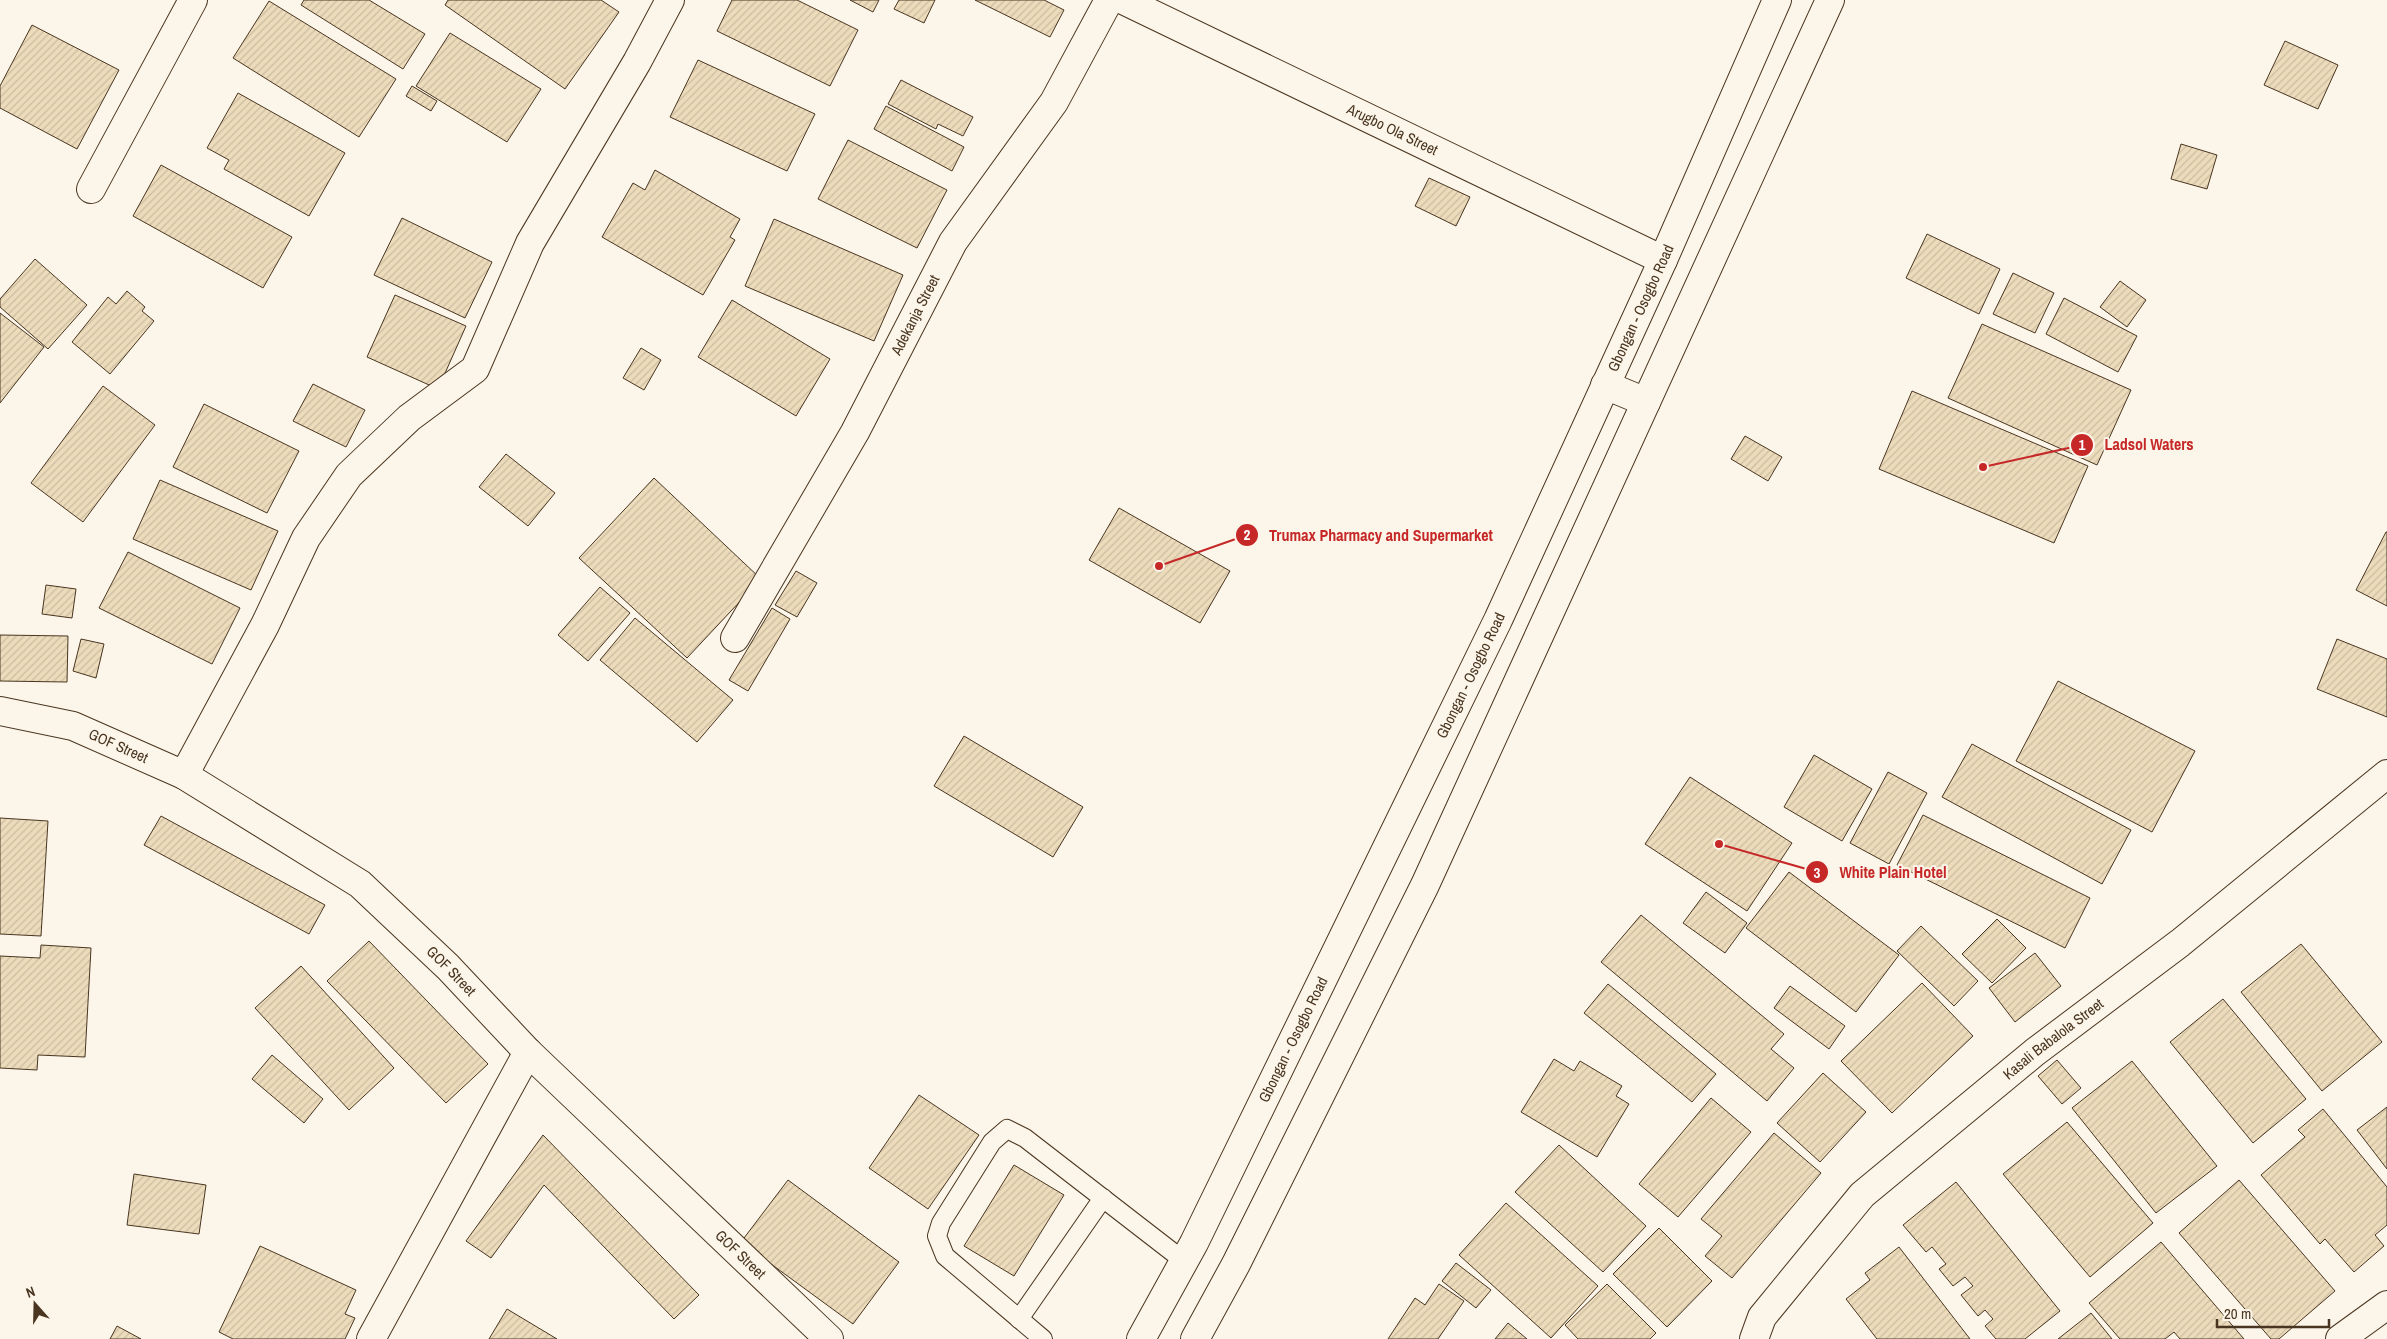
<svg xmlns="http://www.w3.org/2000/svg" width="2387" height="1339" font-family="'Archivo Narrow',sans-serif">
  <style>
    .building { fill: url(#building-hatch); stroke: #4a3520 }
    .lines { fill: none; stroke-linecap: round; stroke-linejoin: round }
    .service-casing { stroke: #4a3520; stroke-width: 20 }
    .minor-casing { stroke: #4a3520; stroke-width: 30 }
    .primary-casing { stroke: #4a3520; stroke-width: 30 }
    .service { stroke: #fbf6e9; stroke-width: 18 }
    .minor { stroke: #fbf6e9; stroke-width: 28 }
    .primary { stroke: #fbf6e9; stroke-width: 28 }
    .labels { text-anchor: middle; stroke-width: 4; stroke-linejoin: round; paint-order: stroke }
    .street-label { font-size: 15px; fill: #4a3520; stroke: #fbf6e9 }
    .leader { fill: none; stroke: #c62828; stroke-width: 2 }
    .callout-dot { fill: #c62828; stroke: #fbf6e9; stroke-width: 2 }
    .mark-label { font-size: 15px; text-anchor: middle; font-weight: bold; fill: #fff }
    .callout-label { font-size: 16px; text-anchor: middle; font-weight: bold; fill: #c62828; stroke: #fbf6e9; stroke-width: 4; stroke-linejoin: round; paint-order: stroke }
  </style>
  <defs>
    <pattern id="building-hatch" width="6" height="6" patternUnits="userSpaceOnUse" patternTransform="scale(1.25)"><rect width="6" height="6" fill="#ecdcbc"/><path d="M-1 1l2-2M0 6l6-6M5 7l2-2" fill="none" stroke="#ccbda1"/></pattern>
  </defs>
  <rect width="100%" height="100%" fill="#fbf6e9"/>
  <!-- building -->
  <g class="building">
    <polygon points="304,0 369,0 425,34 403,69 301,5"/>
    <polygon points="448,0 601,0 619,12 565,89 445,5"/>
    <polygon points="732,0 797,0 858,30 830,86 717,31"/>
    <polygon points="850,0 879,0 873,12"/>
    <polygon points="899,0 935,0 924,23 894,9"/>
    <polygon points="975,0 1044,0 1064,10 1050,37"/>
    <polygon points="269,1 396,79 359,137 233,58"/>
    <polygon points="32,25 119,70 77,149 0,108 0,86"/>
    <polygon points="450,33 541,89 507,142 416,86"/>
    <polygon points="2285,41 2338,65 2318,109 2264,85"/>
    <polygon points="698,60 815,114 787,171 670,117"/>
    <polygon points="901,80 973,117 963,136 938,124 936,129 888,104"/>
    <polygon points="412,86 437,101 431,111 406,96"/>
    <polygon points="238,93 345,153 309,216 224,169 229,160 207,148"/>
    <polygon points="886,106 964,147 952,171 874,129"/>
    <polygon points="848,140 947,190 917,248 818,199"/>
    <polygon points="2181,144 2217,155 2207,189 2171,179"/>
    <polygon points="161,165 292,237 263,288 133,216"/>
    <polygon points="655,170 740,219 730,237 735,240 703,295 602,237 633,183 645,190"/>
    <polygon points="1429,178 1470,197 1456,226 1415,206"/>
    <polygon points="402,218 492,262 465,318 374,275"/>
    <polygon points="774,219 903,275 874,341 745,286"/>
    <polygon points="1927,234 2000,269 1979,314 1906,278"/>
    <polygon points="35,259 87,305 48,349 0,307 0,299"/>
    <polygon points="2013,273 2054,293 2035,333 1993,314"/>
    <polygon points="2120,281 2146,300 2127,327 2100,307"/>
    <polygon points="127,291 145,307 142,311 154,321 110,374 72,342 108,297 116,304"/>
    <polygon points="395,295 466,326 438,389 367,357"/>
    <polygon points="2064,298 2137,336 2118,372 2046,334"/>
    <polygon points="732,300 830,359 796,416 698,357"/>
    <polygon points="0,313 44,347 0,403"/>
    <polygon points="1982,324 2131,390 2097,465 1948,398"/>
    <polygon points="641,348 661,360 644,390 623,378"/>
    <polygon points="313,384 365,410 346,447 293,421"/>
    <polygon points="103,386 155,425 83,522 31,483"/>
    <polygon points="1912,391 2088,466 2054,543 1879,469"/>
    <polygon points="204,404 299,451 267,513 173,467"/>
    <polygon points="1745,436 1782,457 1768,481 1731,459"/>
    <polygon points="506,454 555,493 528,526 479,487"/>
    <polygon points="654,478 761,579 687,658 579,558"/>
    <polygon points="160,480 278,531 251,590 133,539"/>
    <polygon points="1119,508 1230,571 1200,623 1089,560"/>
    <polygon points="2386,532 2387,532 2387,606 2356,590"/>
    <polygon points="128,552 240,608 212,664 99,608"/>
    <polygon points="796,571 817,583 797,617 775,605"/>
    <polygon points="46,585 76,589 72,618 42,614"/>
    <polygon points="600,587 630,613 588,661 558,635"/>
    <polygon points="772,608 790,619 748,691 729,680"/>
    <polygon points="635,618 733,700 697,742 600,660"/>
    <polygon points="0,635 68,636 67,682 0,681"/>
    <polygon points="81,639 104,644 96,678 73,671"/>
    <polygon points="2337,639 2387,659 2387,717 2317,689"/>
    <polygon points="2058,681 2195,751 2152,832 2016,761"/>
    <polygon points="964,736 1083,807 1053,857 934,786"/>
    <polygon points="1972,744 2131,830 2102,884 1942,797"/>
    <polygon points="1814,755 1872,789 1842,841 1784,807"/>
    <polygon points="1888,772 1927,793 1889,864 1850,843"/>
    <polygon points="1690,777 1792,843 1747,911 1645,844"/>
    <polygon points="1923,815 2090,898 2065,948 1897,865"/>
    <polygon points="161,816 325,905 309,934 144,845"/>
    <polygon points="0,818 48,821 41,936 0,934"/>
    <polygon points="1789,872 1899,955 1856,1012 1746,928"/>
    <polygon points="1706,892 1747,923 1725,953 1683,923"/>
    <polygon points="1641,915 1784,1034 1771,1049 1794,1068 1767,1101 1601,962"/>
    <polygon points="1997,919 2026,948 1992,983 1962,954"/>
    <polygon points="1921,926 1978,981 1954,1006 1897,951"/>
    <polygon points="369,941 488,1064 446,1103 327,981"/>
    <polygon points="2301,944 2382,1042 2322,1091 2241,992"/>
    <polygon points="41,945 91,948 85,1057 38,1055 37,1070 0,1068 0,956 40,958"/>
    <polygon points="2035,953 2061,986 2015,1022 1989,988"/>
    <polygon points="301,966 394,1068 349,1110 255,1008"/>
    <polygon points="1922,983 1973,1036 1892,1113 1841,1061"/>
    <polygon points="1608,984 1716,1074 1692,1102 1584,1013"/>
    <polygon points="1790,986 1845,1026 1829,1049 1774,1008"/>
    <polygon points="2223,999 2306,1099 2253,1143 2170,1042"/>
    <polygon points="272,1055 323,1099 304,1123 252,1079"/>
    <polygon points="1554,1059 1574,1071 1580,1061 1622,1086 1616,1096 1629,1104 1597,1157 1521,1112"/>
    <polygon points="2057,1060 2081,1088 2062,1104 2038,1076"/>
    <polygon points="2132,1061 2217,1166 2156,1213 2072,1108"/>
    <polygon points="1823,1073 1866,1112 1820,1162 1777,1123"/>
    <polygon points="919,1095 979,1135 928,1209 869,1168"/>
    <polygon points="1711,1098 1751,1132 1678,1217 1639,1184"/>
    <polygon points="2387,1107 2387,1169 2357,1130"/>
    <polygon points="2323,1109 2387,1187 2387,1225 2375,1235 2384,1246 2354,1272 2325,1239 2320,1244 2261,1175 2305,1137 2298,1130"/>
    <polygon points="2067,1122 2153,1223 2090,1277 2003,1174"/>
    <polygon points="1774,1133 1821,1173 1732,1278 1705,1256 1722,1236 1701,1219"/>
    <polygon points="543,1135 699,1295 674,1319 544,1185 491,1258 466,1241"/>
    <polygon points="1559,1145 1646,1226 1603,1272 1515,1192"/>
    <polygon points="1014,1165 1064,1195 1014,1276 964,1246"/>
    <polygon points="134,1174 206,1185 199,1234 127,1225"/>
    <polygon points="788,1180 899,1262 853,1324 741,1242"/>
    <polygon points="2239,1180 2335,1291 2279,1339 2271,1339 2179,1233"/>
    <polygon points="1956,1182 2060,1311 2025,1339 1996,1339 1985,1326 1993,1319 1985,1310 1978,1316 1961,1295 1973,1286 1965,1277 1953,1286 1939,1269 1946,1264 1932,1247 1926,1252 1903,1225"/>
    <polygon points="1506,1203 1598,1286 1551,1338 1459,1255"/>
    <polygon points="1659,1228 1712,1281 1667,1327 1613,1274"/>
    <polygon points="2161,1242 2244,1339 2180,1339 2174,1332 2165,1339 2120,1339 2089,1303"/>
    <polygon points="260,1246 356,1290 345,1314 355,1318 345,1339 233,1339 219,1332"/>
    <polygon points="1899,1247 1970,1339 1877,1339 1846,1299 1870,1280 1865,1273"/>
    <polygon points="1456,1263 1491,1290 1476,1308 1442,1281"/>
    <polygon points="1439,1284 1464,1301 1438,1339 1388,1339 1415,1298 1425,1305"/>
    <polygon points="1607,1284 1656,1333 1650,1339 1578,1339 1565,1325"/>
    <polygon points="507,1309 557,1339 489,1339"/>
    <polygon points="2091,1313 2112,1339 2058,1339"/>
    <polygon points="1508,1323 1527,1339 1495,1339"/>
    <polygon points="117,1326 141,1339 110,1339"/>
  </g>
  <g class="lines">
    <!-- service casing -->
    <g class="service-casing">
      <g id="service">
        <polyline points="1019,1319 1103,1198"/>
        <polyline points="1043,1339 945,1256 937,1236 941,1223 992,1142 1007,1129 1025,1138 1184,1261"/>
      </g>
    </g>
    <!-- minor casing -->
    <g class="minor-casing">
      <g id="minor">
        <path id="s1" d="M1123 0 1663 260"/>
        <polyline points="91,189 193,0"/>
        <path id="s2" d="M735 638 855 432 953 242 1054 102 1109 0"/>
        <path id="s3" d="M0 711 73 726 184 775 360 884 448 967 528 1052 829 1339"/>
        <polyline points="184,775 265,625 306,538 349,475 409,418 475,369 530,243 637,62 670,0"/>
        <polyline points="371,1339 528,1052"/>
        <path id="s4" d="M1754 1339 1762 1317 1862 1195 2035 1052 2180 943 2387 774"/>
        <polyline points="2340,1339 2387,1305"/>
      </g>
    </g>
    <!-- primary casing -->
    <g class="primary-casing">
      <g id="primary">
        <polyline points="1605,385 1646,402"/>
        <path id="s5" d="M1141 1339 1194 1243 1498 620 1663 260 1777 0"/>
        <polyline points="1195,1339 1236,1264 1425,885 1830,0"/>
      </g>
    </g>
    <!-- service -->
    <use href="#service" class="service"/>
    <!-- minor -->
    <use href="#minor" class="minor"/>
    <!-- primary -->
    <use href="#primary" class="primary"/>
  </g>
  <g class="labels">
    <!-- street labels -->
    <g class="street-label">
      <text dy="5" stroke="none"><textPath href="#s1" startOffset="299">Arugbo Ola Street</textPath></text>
      <text dy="5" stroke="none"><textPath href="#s5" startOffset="1146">Gbongan - Osogbo Road</textPath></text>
      <text dy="5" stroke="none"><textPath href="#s2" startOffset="370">Adekanja Street</textPath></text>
      <text dy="5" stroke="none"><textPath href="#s5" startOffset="741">Gbongan - Osogbo Road</textPath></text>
      <text dy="5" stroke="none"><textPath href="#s3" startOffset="124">GOF Street</textPath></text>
      <text dy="5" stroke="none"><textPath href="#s3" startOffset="529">GOF Street</textPath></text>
      <text dy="5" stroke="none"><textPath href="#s5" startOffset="336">Gbongan - Osogbo Road</textPath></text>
      <text dy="5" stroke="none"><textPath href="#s4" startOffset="428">Kasali Babalola Street</textPath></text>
      <text dy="5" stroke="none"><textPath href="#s3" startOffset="934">GOF Street</textPath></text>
    </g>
  </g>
  <!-- callouts -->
  <path class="leader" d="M1983 467L2082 445M1159 566L1247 535M1719 844L1817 872"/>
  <g class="callout-dot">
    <circle cx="1983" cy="467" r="5"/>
    <circle cx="1159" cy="566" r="5"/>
    <circle cx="1719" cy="844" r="5"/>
    <circle cx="2082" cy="445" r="12"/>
    <circle cx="1247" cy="535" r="12"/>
    <circle cx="1817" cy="872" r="12"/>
  </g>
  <g class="mark-label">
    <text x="2082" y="450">1</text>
    <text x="1247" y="540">2</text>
    <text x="1817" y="878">3</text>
  </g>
  <g class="callout-label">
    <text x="2149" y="450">Ladsol Waters</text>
    <text x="1381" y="541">Trumax Pharmacy and Supermarket</text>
    <text x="1893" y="878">White Plain Hotel</text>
  </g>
  <!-- north arrow -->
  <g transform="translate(35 1304) rotate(340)" stroke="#fbf6e9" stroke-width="4" paint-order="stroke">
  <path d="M0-4L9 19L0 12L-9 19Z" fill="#4a3520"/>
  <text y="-8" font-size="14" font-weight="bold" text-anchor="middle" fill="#4a3520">N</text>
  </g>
  <!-- scale -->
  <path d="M2217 1319v8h112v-8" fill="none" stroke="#4a3520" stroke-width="2.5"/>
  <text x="2224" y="1319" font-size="15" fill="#4a3520" stroke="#fbf6e9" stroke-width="4" paint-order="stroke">20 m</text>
</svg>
